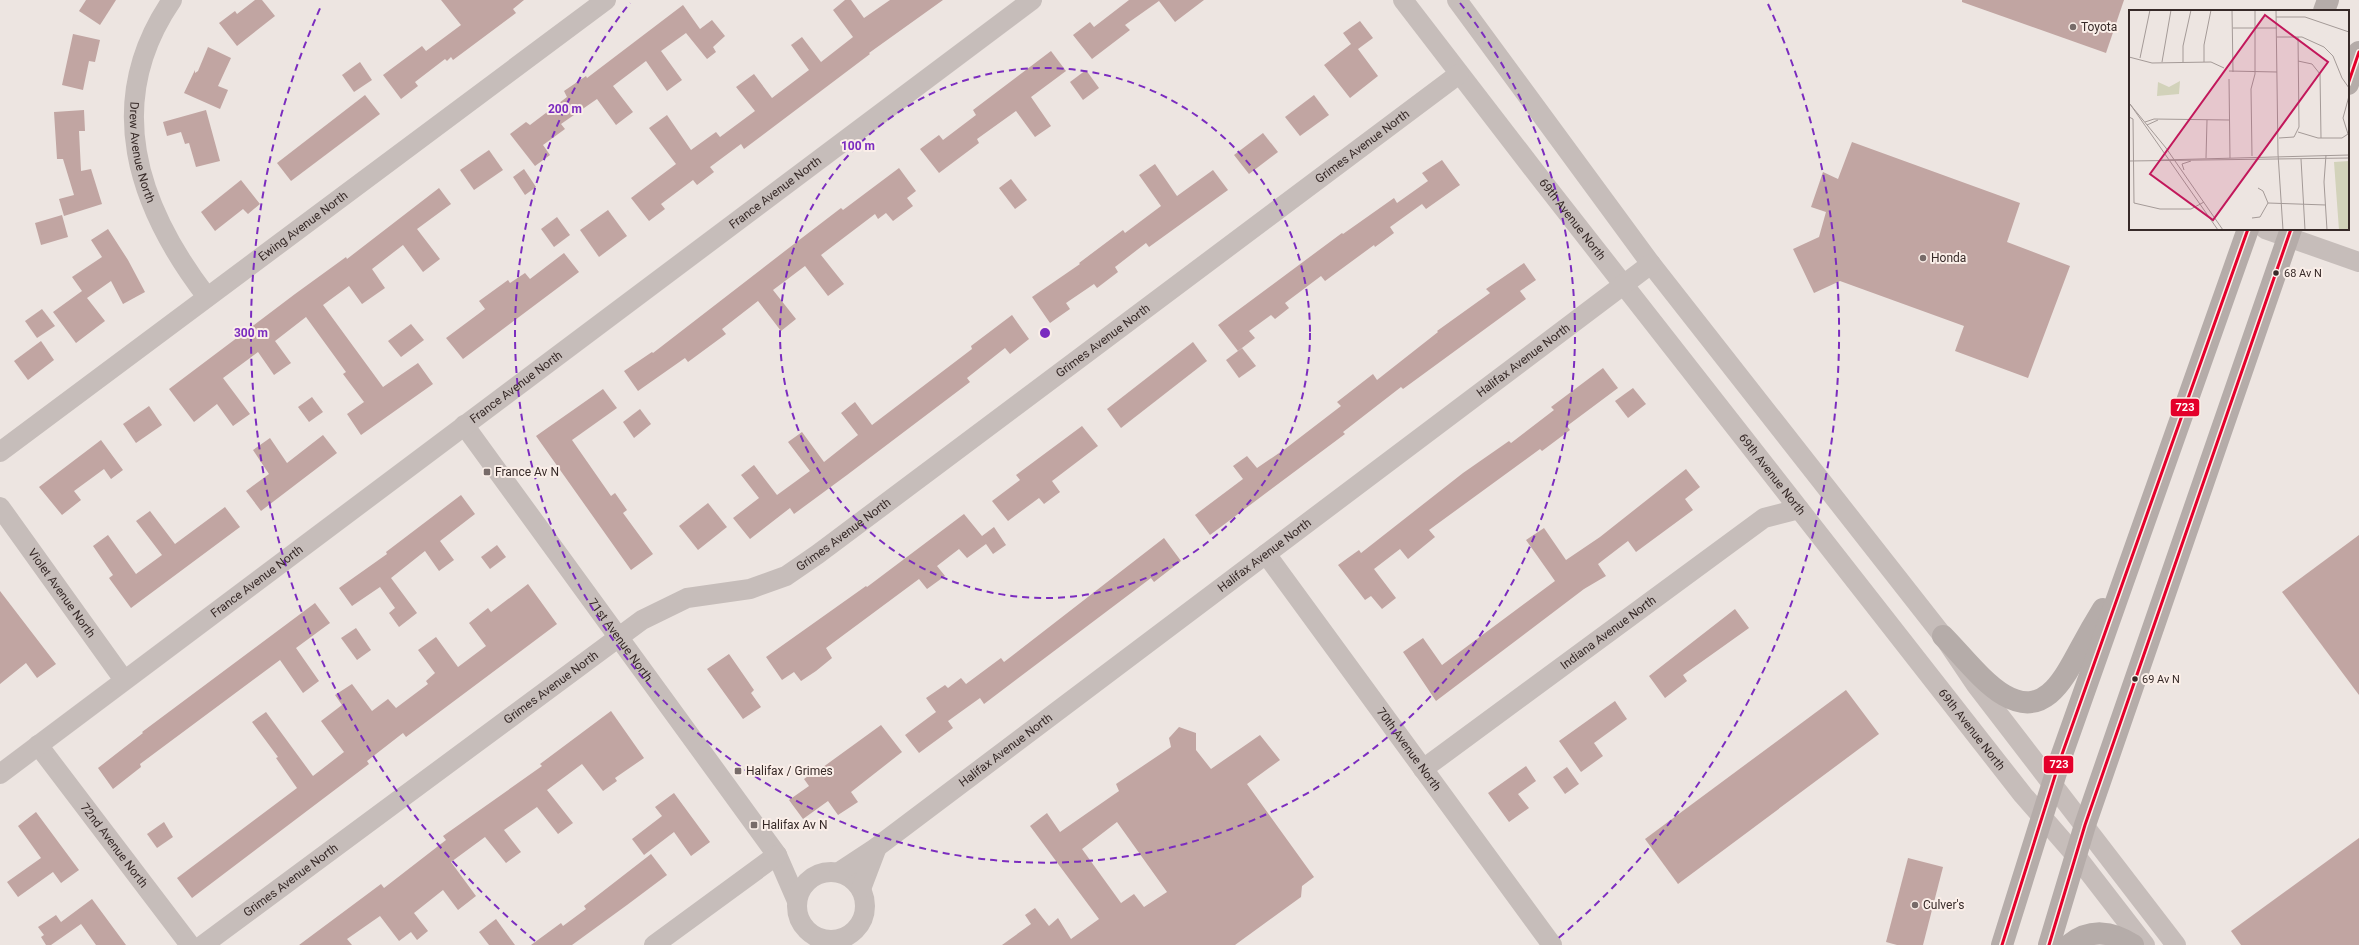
<svg xmlns="http://www.w3.org/2000/svg" width="2359" height="945" font-family="Roboto,sans-serif">
  <style>
    .building { fill: #c1a5a2; fill-rule: evenodd }
    .lines { fill: none; stroke-linecap: round; stroke-linejoin: round }
    .minor { stroke: #c6bdba; stroke-width: 20 }
    .major { stroke: #b5aca9; stroke-width: 22 }
    .bus-1-casing { stroke: #faeee8; stroke-width: 6 }
    .bus-1 { stroke: #e4002b; stroke-width: 3 }
    .ring { fill: none; stroke: #7b2cbf; stroke-width: 2; stroke-dasharray: 7 5 }
    .poi-dot { fill: #776b69; stroke: #faeee8; stroke-width: 1.5 }
    .bus-dot { fill: #372a28; stroke: #faeee8; stroke-width: 1.5 }
    .labels { text-anchor: middle; stroke-width: 4; stroke-linejoin: round; paint-order: stroke }
    .bus-label { font-size: 11px; fill: #372a28; stroke: #faeee8; text-anchor: start }
    .poi-label { font-size: 12px; fill: #372a28; stroke: #faeee8; text-anchor: start }
    .street-label { font-size: 12px; fill: #372a28; stroke: #faeee8 }
    .inset-road { fill: none; stroke: #a49a97; stroke-width: 1 }
    .view { fill: #c2185b; fill-opacity: 0.15; stroke: #c2185b; stroke-width: 2 }
    .inset-edge { fill: none; stroke: #372a28; stroke-width: 2 }
    .centre { fill: #7b2cbf; stroke: #faeee8; stroke-width: 2 }
    .ring-label { font-size: 12px; text-anchor: middle; font-weight: bold; fill: #7b2cbf; stroke: #faeee8; stroke-width: 4; stroke-linejoin: round; paint-order: stroke }
    .line-badge { stroke: #faeee8; stroke-width: 1.5 }
    .badge-label { font-size: 11px; text-anchor: middle; font-weight: bold; fill: #fff }
  </style>
  <rect width="100%" height="100%" fill="#ede5e1"/>
  <!-- building -->
  <g class="building">
    <polygon points="86,0 116,0 100,25 79,11"/>
    <polygon points="255,0 262,0 275,16 237,46 219,23 235,11 237,14"/>
    <polygon points="441,0 524,0 513,9 516,13 453,60 451,57 447,61 445,59 415,82 418,86 401,99 383,75 422,46 426,51 461,25"/>
    <polygon points="845,0 851,0 864,18 890,0 943,0 869,53 870,54 744,149 741,144 710,167 714,172 697,185 693,180 661,204 665,209 649,221 631,198 676,164 649,128 667,115 691,150 716,132 720,137 755,111 736,87 754,74 772,98 809,70 791,45 802,37 821,62 853,37 833,10"/>
    <polygon points="1129,0 1204,0 1175,22 1159,1 1125,25 1130,30 1092,59 1073,35 1090,22 1094,27"/>
    <polygon points="1962,0 2124,0 2106,53 1962,2"/>
    <polygon points="683,5 700,29 712,20 725,36 713,47 716,52 707,59 686,33 661,51 682,80 667,91 646,61 613,86 633,112 616,125 597,99 561,124 565,129 543,145 550,155 535,166 510,134 526,122 530,125 567,97 564,91 586,76 587,78"/>
    <polygon points="1360,21 1373,38 1358,49 1378,76 1350,98 1324,65 1351,44 1343,33"/>
    <polygon points="73,34 100,40 95,62 89,61 83,90 62,85"/>
    <polygon points="208,47 231,58 218,86 228,90 220,109 184,93 195,70 195,73 198,71"/>
    <polygon points="1051,51 1066,71 1031,97 1051,126 1035,137 1016,111 977,139 979,143 939,173 920,149 939,135 943,140 976,115 973,110"/>
    <polygon points="360,62 372,80 354,92 342,75"/>
    <polygon points="1086,70 1099,88 1083,100 1070,82"/>
    <polygon points="365,95 380,114 291,181 277,163"/>
    <polygon points="1314,95 1329,115 1300,136 1285,117"/>
    <polygon points="84,110 85,131 79,131 81,171 91,169 102,204 64,216 59,199 74,195 63,159 57,159 54,112"/>
    <polygon points="206,110 220,161 196,167 189,143 185,144 181,132 167,136 163,122"/>
    <polygon points="1263,133 1278,152 1249,174 1234,155"/>
    <polygon points="1852,142 2020,203 2007,242 2070,266 2028,378 1955,351 1964,326 1840,281 1814,293 1793,249 1819,237 1826,212 1811,207 1823,172 1838,179"/>
    <polygon points="489,150 503,170 474,190 460,170"/>
    <polygon points="1442,160 1460,185 1426,209 1422,204 1390,227 1394,233 1375,247 1374,245 1325,281 1321,276 1285,303 1289,308 1275,319 1271,315 1249,331 1255,338 1238,351 1218,325 1342,233 1343,234 1394,198 1397,203 1428,181 1422,173"/>
    <polygon points="1155,164 1177,196 1213,170 1228,190 1149,247 1146,243 1115,267 1118,272 1097,288 1094,284 1066,303 1070,309 1050,323 1032,297 1080,264 1079,263 1123,230 1125,233 1161,206 1139,175"/>
    <polygon points="899,168 916,191 907,198 913,206 893,221 886,213 878,219 875,214 821,255 844,284 828,296 805,266 773,290 796,319 781,331 758,301 722,329 726,334 688,362 685,358 638,391 624,371 652,352 653,353 794,244 841,208 843,210"/>
    <polygon points="524,169 536,187 525,195 513,177"/>
    <polygon points="1011,179 1027,200 1015,209 999,188"/>
    <polygon points="241,180 260,204 248,214 243,209 215,231 201,212"/>
    <polygon points="439,188 451,204 417,229 440,259 423,272 403,245 372,269 385,288 362,304 349,286 323,305 383,387 418,363 433,384 361,435 347,414 364,402 343,374 346,372 306,317 275,341 291,363 274,375 258,352 223,378 250,414 233,426 217,404 194,422 169,389 295,294 346,257 347,259"/>
    <polygon points="608,210 627,236 599,257 580,230"/>
    <polygon points="62,215 68,237 41,245 35,223"/>
    <polygon points="557,217 570,235 554,247 541,229"/>
    <polygon points="108,229 128,260 145,292 123,304 111,281 87,298 105,321 76,343 53,312 82,291 72,277 102,257 91,240"/>
    <polygon points="564,253 579,272 463,359 446,338 485,309 479,301 508,280 510,283 525,273 530,279"/>
    <polygon points="1524,263 1536,280 1520,291 1526,299 1403,389 1401,387 1343,432 1345,434 1210,535 1195,515 1243,479 1233,466 1247,456 1257,468 1285,449 1341,406 1337,402 1373,374 1377,380 1438,332 1437,331 1490,293 1486,289"/>
    <polygon points="42,309 55,326 37,338 25,321"/>
    <polygon points="1012,315 1029,339 1010,354 1005,348 967,378 970,382 847,475 794,514 790,508 750,539 733,518 759,498 741,475 754,465 777,495 810,471 788,442 802,432 824,462 858,435 841,413 855,402 872,425 972,349 971,346"/>
    <polygon points="411,324 424,340 401,357 388,341"/>
    <polygon points="41,341 54,360 28,380 14,361"/>
    <polygon points="1193,342 1207,361 1121,428 1107,409"/>
    <polygon points="1242,348 1256,366 1239,378 1226,360"/>
    <polygon points="1603,368 1618,388 1567,426 1570,430 1542,451 1540,449 1429,530 1435,537 1408,559 1400,549 1374,569 1396,598 1382,609 1371,596 1365,600 1338,565 1359,550 1361,553 1463,473 1509,441 1511,443 1554,410 1551,407"/>
    <polygon points="1633,388 1646,404 1628,418 1615,401"/>
    <polygon points="603,389 617,408 572,440 611,496 615,493 627,510 623,513 653,554 631,570 536,436"/>
    <polygon points="312,397 323,412 309,422 298,407"/>
    <polygon points="149,406 162,425 136,443 123,424"/>
    <polygon points="640,409 651,424 634,438 623,422"/>
    <polygon points="1082,426 1098,446 1052,481 1060,492 1044,504 1039,498 1008,521 992,501 1020,480 1016,475"/>
    <polygon points="323,435 337,453 261,511 246,491 269,474 253,450 270,438 287,463"/>
    <polygon points="101,440 123,470 111,479 104,469 74,491 81,500 62,515 39,487"/>
    <polygon points="1686,469 1700,487 1685,499 1693,510 1636,552 1628,541 1598,564 1606,576 1584,589 1436,701 1403,652 1423,638 1442,665 1555,581 1526,540 1544,528 1566,560 1600,537"/>
    <polygon points="461,495 475,514 440,541 454,560 439,571 425,551 391,578 417,613 399,627 389,613 395,608 380,587 352,606 339,588 387,554 386,552"/>
    <polygon points="708,503 727,527 698,550 679,526"/>
    <polygon points="225,507 240,527 131,608 109,578 113,575 93,546 108,535 136,574 162,555 136,521 150,511 175,544"/>
    <polygon points="964,514 982,536 994,527 1006,545 993,554 986,544 967,558 959,549 937,566 945,576 927,589 919,579 826,648 832,658 816,671 801,681 794,672 782,680 766,657 866,586 867,587"/>
    <polygon points="2359,535 2359,695 2282,592"/>
    <polygon points="1164,538 1181,561 1154,582 1151,578 984,704 980,698 948,721 953,728 919,753 905,735 936,712 926,698 945,685 948,688 961,678 966,684 1001,658 1004,662"/>
    <polygon points="497,545 506,557 490,569 481,557"/>
    <polygon points="528,584 557,624 406,737 403,733 367,761 369,764 192,898 177,878 297,788 276,758 278,757 252,722 266,712 313,776 344,752 321,721 342,705 335,695 352,684 372,711 388,699 396,708 428,684 426,681 435,673 418,650 436,637 458,667 486,646 469,623 488,608 491,612"/>
    <polygon points="0,591 56,664 37,678 26,663 0,684"/>
    <polygon points="315,603 330,623 296,648 319,681 303,693 280,660 140,764 141,767 113,789 98,768 143,733 142,732"/>
    <polygon points="1735,609 1749,628 1683,675 1687,681 1665,698 1649,676"/>
    <polygon points="356,628 371,650 357,660 341,638"/>
    <polygon points="729,654 754,690 751,693 761,707 743,719 707,669"/>
    <polygon points="1846,690 1879,734 1678,884 1645,839"/>
    <polygon points="1615,701 1627,719 1594,743 1603,756 1581,772 1559,741"/>
    <polygon points="611,711 644,758 615,778 617,781 603,791 582,764 547,790 573,823 558,834 537,807 504,830 521,852 506,863 485,837 451,862 476,896 458,910 443,890 414,913 428,931 417,940 411,932 399,941 380,916 347,939 352,945 299,945 381,884 384,888 446,840 443,836 542,766 540,764"/>
    <polygon points="881,725 902,752 851,792 858,802 838,815 828,801 803,819 789,800 809,786 804,779 818,769 819,770"/>
    <path d="M1179 727 1196 733V750L1211 769 1260 735 1280 760 1247 784 1314 877 1302 886 1301 897 1235 945H1002L1031 924 1025 915 1035 908 1049 926 1058 918 1071 939 1099 919 1030 826 1047 813 1060 832 1119 791 1116 784 1171 747 1169 738ZM1117 822 1167 892 1144 907 1134 894 1121 903 1082 849Z"/>
    <polygon points="1526,766 1536,781 1518,794 1529,808 1509,822 1488,793"/>
    <polygon points="1567,767 1579,784 1565,794 1553,777"/>
    <polygon points="674,793 710,842 691,856 674,832 644,855 632,839 662,816 655,807"/>
    <polygon points="36,812 79,870 61,883 53,872 18,897 7,882 41,858 18,826"/>
    <polygon points="164,822 173,837 157,848 147,834"/>
    <polygon points="2359,838 2359,945 2241,945 2231,931"/>
    <polygon points="651,854 667,875 627,905 572,945 531,945 561,923 563,926 586,909 584,906"/>
    <polygon points="1908,858 1943,867 1923,945 1897,945 1886,942"/>
    <polygon points="92,899 126,945 96,945 81,924 51,945 46,945 41,937 44,935 38,927 56,915 61,922"/>
    <polygon points="496,919 515,945 489,945 479,932"/>
  </g>
  <g class="lines">
    <!-- minor -->
    <g class="minor">
      <path id="s1" d="M172 0C102 102 137 206 207 297"/>
      <path id="s2" d="M1403 0 1540 178 2023 795 2077 857 2145 945"/>
      <polyline points="1457,0 1651,264 1943,636 1976,685 2176,945"/>
      <polyline points="2265,229 2359,262"/>
      <path id="s3" d="M464 425 777 855 797 901"/>
      <path id="s4" d="M0 452 606 0"/>
      <path id="s5" d="M0 507 124 680"/>
      <path id="s6" d="M1266 554 1552 945"/>
      <path id="s7" d="M38 745 190 945"/>
      <path id="s8" d="M1423 769 1764 518 1799 509"/>
      <path id="s9" d="M0 774 1032 0"/>
      <path id="s10" d="M877 847 1651 264"/>
      <circle cx="831" cy="906" r="34"/>
      <polyline points="839,872 877,847 861,889"/>
      <path id="s11" d="M203 945 642 620 687 598 750 589 786 576 818 554 1459 74"/>
      <polyline points="654,945 777,855"/>
    </g>
    <!-- major -->
    <g class="major">
      <polyline points="2324,11 2328,0"/>
      <polyline points="2348,84 2359,52"/>
      <path d="M1943 636C1961 654 1983 683 2004 695 2045 719 2064 678 2080 649 2087 636 2095 622 2103 609"/>
      <polyline points="2002,945 2060,760 2248,229"/>
      <polyline points="2049,945 2085,825 2291,229"/>
      <path d="M2069 945C2090 928 2112 931 2133 945"/>
    </g>
    <!-- bus-1 casing -->
    <g class="bus-1-casing">
      <g id="bus-1">
        <polyline points="2348,84 2359,52"/>
        <polyline points="2002,945 2060,760 2248,229"/>
        <polyline points="2049,945 2085,825 2291,229"/>
      </g>
    </g>
    <!-- bus-1 -->
    <use href="#bus-1" class="bus-1"/>
  </g>
  <!-- distance rings -->
  <g class="ring">
    <circle cx="1045" cy="333" r="265"/>
    <path d="M1460 3A530 530 0 1 1 630 3"/>
    <path d="M535 941A794 794 0 0 1 322 4M1768 4A794 794 0 0 1 1555 941"/>
  </g>
  <!-- markers -->
  <g class="poi-dot">
    <circle cx="2073" cy="27" r="4"/>
    <circle cx="1923" cy="258" r="4"/>
    <rect x="483" y="468" width="8" height="8" rx="2"/>
    <rect x="734" y="767" width="8" height="8" rx="2"/>
    <rect x="750" y="821" width="8" height="8" rx="2"/>
    <circle cx="1915" cy="905" r="4"/>
  </g>
  <g class="bus-dot">
    <circle cx="2276" cy="273" r="3.5"/>
    <circle cx="2135" cy="679" r="3.5"/>
  </g>
  <g class="labels">
    <!-- bus labels -->
    <g class="bus-label">
      <text x="2284" y="277">68 Av N</text>
      <text x="2142" y="683">69 Av N</text>
    </g>
    <!-- poi labels -->
    <g class="poi-label">
      <text x="2081" y="31">Toyota</text>
      <text x="1931" y="262">Honda</text>
      <text x="495" y="476">France Av N</text>
      <text x="746" y="775">Halifax / Grimes</text>
      <text x="762" y="829">Halifax Av N</text>
      <text x="1923" y="909">Culver's</text>
    </g>
    <!-- street labels -->
    <g class="street-label">
      <text dy="4" stroke="none"><textPath href="#s11" startOffset="1417">Grimes Avenue North</textPath></text>
      <text dy="4" stroke="none"><textPath href="#s1" startOffset="161">Drew Avenue North</textPath></text>
      <text dy="4" stroke="none"><textPath href="#s9" startOffset="969">France Avenue North</textPath></text>
      <text dy="4" stroke="none"><textPath href="#s2" startOffset="277">69th Avenue North</textPath></text>
      <text dy="4" stroke="none"><textPath href="#s4" startOffset="378">Ewing Avenue North</textPath></text>
      <text dy="4" stroke="none"><textPath href="#s11" startOffset="1093">Grimes Avenue North</textPath></text>
      <text dy="4" stroke="none"><textPath href="#s10" startOffset="809">Halifax Avenue North</textPath></text>
      <text dy="4" stroke="none"><textPath href="#s9" startOffset="645">France Avenue North</textPath></text>
      <text dy="4" stroke="none"><textPath href="#s2" startOffset="601">69th Avenue North</textPath></text>
      <text dy="4" stroke="none"><textPath href="#s11" startOffset="769">Grimes Avenue North</textPath></text>
      <text dy="4" stroke="none"><textPath href="#s10" startOffset="485">Halifax Avenue North</textPath></text>
      <text dy="4" stroke="none"><textPath href="#s9" startOffset="321">France Avenue North</textPath></text>
      <text dy="4" stroke="none"><textPath href="#s5" startOffset="106">Violet Avenue North</textPath></text>
      <text dy="4" stroke="none"><textPath href="#s8" startOffset="230">Indiana Avenue North</textPath></text>
      <text dy="4" stroke="none"><textPath href="#s3" startOffset="266">71st Avenue North</textPath></text>
      <text dy="4" stroke="none"><textPath href="#s11" startOffset="433">Grimes Avenue North</textPath></text>
      <text dy="4" stroke="none"><textPath href="#s2" startOffset="925">69th Avenue North</textPath></text>
      <text dy="4" stroke="none"><textPath href="#s6" startOffset="242">70th Avenue North</textPath></text>
      <text dy="4" stroke="none"><textPath href="#s10" startOffset="161">Halifax Avenue North</textPath></text>
      <text dy="4" stroke="none"><textPath href="#s7" startOffset="126">72nd Avenue North</textPath></text>
      <text dy="4" stroke="none"><textPath href="#s11" startOffset="109">Grimes Avenue North</textPath></text>
    </g>
  </g>
  <!-- overview -->
  <g transform="translate(2129 10)">
    <rect width="220" height="220" fill="#ede5e1"/>
    <path d="M51 71 50 84 28 86 29 72 40 77ZM220 151V220H210L205 152Z" fill="#d2d2ba"/>
    <path class="inset-road" d="M103 0 104 62M147 0 149 144 154 220M147 7H176L220 22M104 18H148M148 27H173L195 37 204 46 213 68 220 78M0 47 23 53 82 52 95 58M11 48 21 0M169 51 183 54 191 64 192 128M33 52 42 0M54 52V36L62 0M75 52V35L82 0M100 61 148 62M100 69 101 148M0 93 37 138 94 220M1 94 89 220M0 107 4 109 5 193 31 199H62L75 192M16 112 25 109 100 110M18 115 29 110M169 122 189 128H213L219 124M219 124 214 108 220 86M150 128 165 127 170 117 169 27M197 145 195 172 198 220M123 146 122 79 126 64V0M77 148 78 110M172 149 176 220M33 150 220 145M0 151 220 148M55 160 53 154 62 151M129 178 134 181 139 193M139 193 197 195M123 208 131 207 139 193"/>
    <path class="view" d="M136 5 199 52 84 210 21 164Z"/>
    <rect width="220" height="220" class="inset-edge"/>
  </g>
  <circle cx="1045" cy="333" r="6" class="centre"/>
  <g class="ring-label">
    <text x="565" y="113">200 m</text>
    <text x="858" y="150">100 m</text>
    <text x="251" y="337">300 m</text>
  </g>
  <g class="line-badge">
    <rect x="2170" y="398" width="30" height="19" rx="4" fill="#e4002b"/>
    <rect x="2043" y="755" width="31" height="19" rx="4" fill="#e4002b"/>
  </g>
  <g class="badge-label">
    <text x="2185" y="411">723</text>
    <text x="2059" y="768">723</text>
  </g>
</svg>
